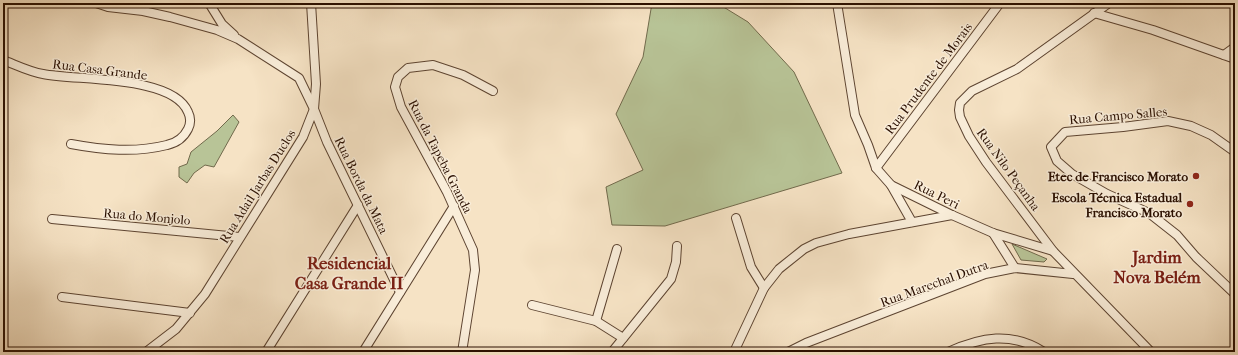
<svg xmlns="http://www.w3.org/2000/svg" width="1238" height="355" font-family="'IM FELL French Canon',serif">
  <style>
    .green { fill: #b8c497; stroke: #716a4c }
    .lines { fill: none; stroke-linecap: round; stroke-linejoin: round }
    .street-casing { stroke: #5d4431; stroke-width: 10 }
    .street { stroke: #f9edd9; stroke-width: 8 }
    .poi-dot { fill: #8f2418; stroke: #f9edd9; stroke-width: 1.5 }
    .labels { text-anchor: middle; stroke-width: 3; stroke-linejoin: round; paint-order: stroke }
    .street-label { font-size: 13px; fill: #2a0f00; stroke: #f9edd9 }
    .poi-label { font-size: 13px; font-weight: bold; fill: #2a0f00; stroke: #f9edd9; text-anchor: end }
    .district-label { font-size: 17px; font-weight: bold; fill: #7a1f14; stroke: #f9edd9 }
  </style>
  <rect width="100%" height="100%" fill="#f6e3c5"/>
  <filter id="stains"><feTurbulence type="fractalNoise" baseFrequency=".005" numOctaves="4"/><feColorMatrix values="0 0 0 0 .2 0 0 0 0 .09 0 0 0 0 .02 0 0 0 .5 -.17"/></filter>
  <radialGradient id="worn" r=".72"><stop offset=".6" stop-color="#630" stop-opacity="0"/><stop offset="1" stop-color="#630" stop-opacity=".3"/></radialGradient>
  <!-- green -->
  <g class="green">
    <polygon points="652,3 717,3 748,22 794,72 842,173 665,226 612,225 606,187 643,170 616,114 643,57"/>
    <polygon points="233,115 239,122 214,167 205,165 194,173 187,183 179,177 179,167 187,164 191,152 217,131"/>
    <polygon points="1012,244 1047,259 1044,262 1021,260"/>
  </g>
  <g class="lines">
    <!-- street casing -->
    <g class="street-casing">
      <g id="street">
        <polyline points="96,3 108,7 143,11 170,17 217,30 238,39 299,78 314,109 327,142 400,292"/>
        <polyline points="209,3 222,24 234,35"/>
        <polyline points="837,3 855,115 868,145 876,168 891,185 952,215 993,233 1053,251"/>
        <polyline points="1109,3 1017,69 972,91 960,103 959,110 960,117 969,136 986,162 1053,251 1151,352"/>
        <polyline points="1094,13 1153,30 1235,59"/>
        <polyline points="1224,55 1235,47"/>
        <path d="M3 60C16 65 30 72 43 74 78 81 173 75 188 112 191 118 191 123 188 129 184 137 176 143 167 145 135 153 103 150 71 144"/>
        <polyline points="1235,152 1211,135 1191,126 1168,121 1123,127 1065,132 1051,147 1057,161 1072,174 1107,194 1149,213 1177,235 1196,257 1235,294"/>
        <polyline points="876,168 1000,3"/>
        <polyline points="891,185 912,222"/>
        <polyline points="736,218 751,267 764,288"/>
        <polyline points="52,219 239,237"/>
        <polyline points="993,233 1015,268"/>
        <polyline points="62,297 190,313"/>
        <polyline points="532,305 596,321 623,338"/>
        <polyline points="596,321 617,249"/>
        <polyline points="146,352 176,329 205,294 303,137 314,109 316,84 311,3"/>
        <polyline points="266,352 358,205"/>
        <polyline points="363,352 454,206"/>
        <polyline points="462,352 475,270 473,250 447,192 401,107 395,87 398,77 408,68 433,65 463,75 493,91"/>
        <polyline points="612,352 671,279 676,262 677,246"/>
        <polyline points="734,352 764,288 779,269 804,249 816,243 849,234 952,215"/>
        <polyline points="788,352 806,343 985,274 1015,268 1073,274"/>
        <path d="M948 352C981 337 1011 331 1044 352"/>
      </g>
    </g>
    <!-- street -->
    <use href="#street" class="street"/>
  </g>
  <!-- markers -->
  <g class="poi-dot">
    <circle cx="1196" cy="176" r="4"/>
    <circle cx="1190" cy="204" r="4"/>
  </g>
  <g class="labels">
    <!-- street labels -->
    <g class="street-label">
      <text transform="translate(100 69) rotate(7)" y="5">Rua Casa Grande</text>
      <text transform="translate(928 78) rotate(-53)" y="5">Rua Prudente de Morais</text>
      <text transform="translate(1118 115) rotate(-5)" y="5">Rua Campo Salles</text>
      <text transform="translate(441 156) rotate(63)" y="5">Rua da Tapeba Granda</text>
      <text transform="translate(1009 169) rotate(54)" y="5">Rua Nilo Peçanha</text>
      <text transform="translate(362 185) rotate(64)" y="5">Rua Borda da Mata</text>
      <text transform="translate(257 186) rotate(-58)" y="5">Rua Adail Jarbas Duclos</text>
      <text transform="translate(937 194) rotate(26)" y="5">Rua Peri</text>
      <text transform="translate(147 216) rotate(5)" y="5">Rua do Monjolo</text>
      <text transform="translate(934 283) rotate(-20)" y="5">Rua Marechal Dutra</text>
    </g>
    <!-- poi labels -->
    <g class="poi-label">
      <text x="1188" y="181">Etec de Francisco Morato</text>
      <text x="1182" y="202">Escola Técnica Estadual<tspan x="1182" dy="15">Francisco Morato</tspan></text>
    </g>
    <!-- district labels -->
    <g class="district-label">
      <text x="1157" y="263">Jardim<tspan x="1157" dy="20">Nova Belém</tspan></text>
      <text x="349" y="269">Residencial<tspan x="349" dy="20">Casa Grande II</tspan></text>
    </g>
  </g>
  <!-- margin -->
  <rect width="1238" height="355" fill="none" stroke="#f6e3c5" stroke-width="16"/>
  <rect x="4" y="4" width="1230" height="347" fill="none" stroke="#2a0f00" stroke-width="2"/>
  <rect x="8" y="8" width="1222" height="339" fill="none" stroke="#2a0f00"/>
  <rect width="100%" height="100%" filter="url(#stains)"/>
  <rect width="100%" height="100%" fill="url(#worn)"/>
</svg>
